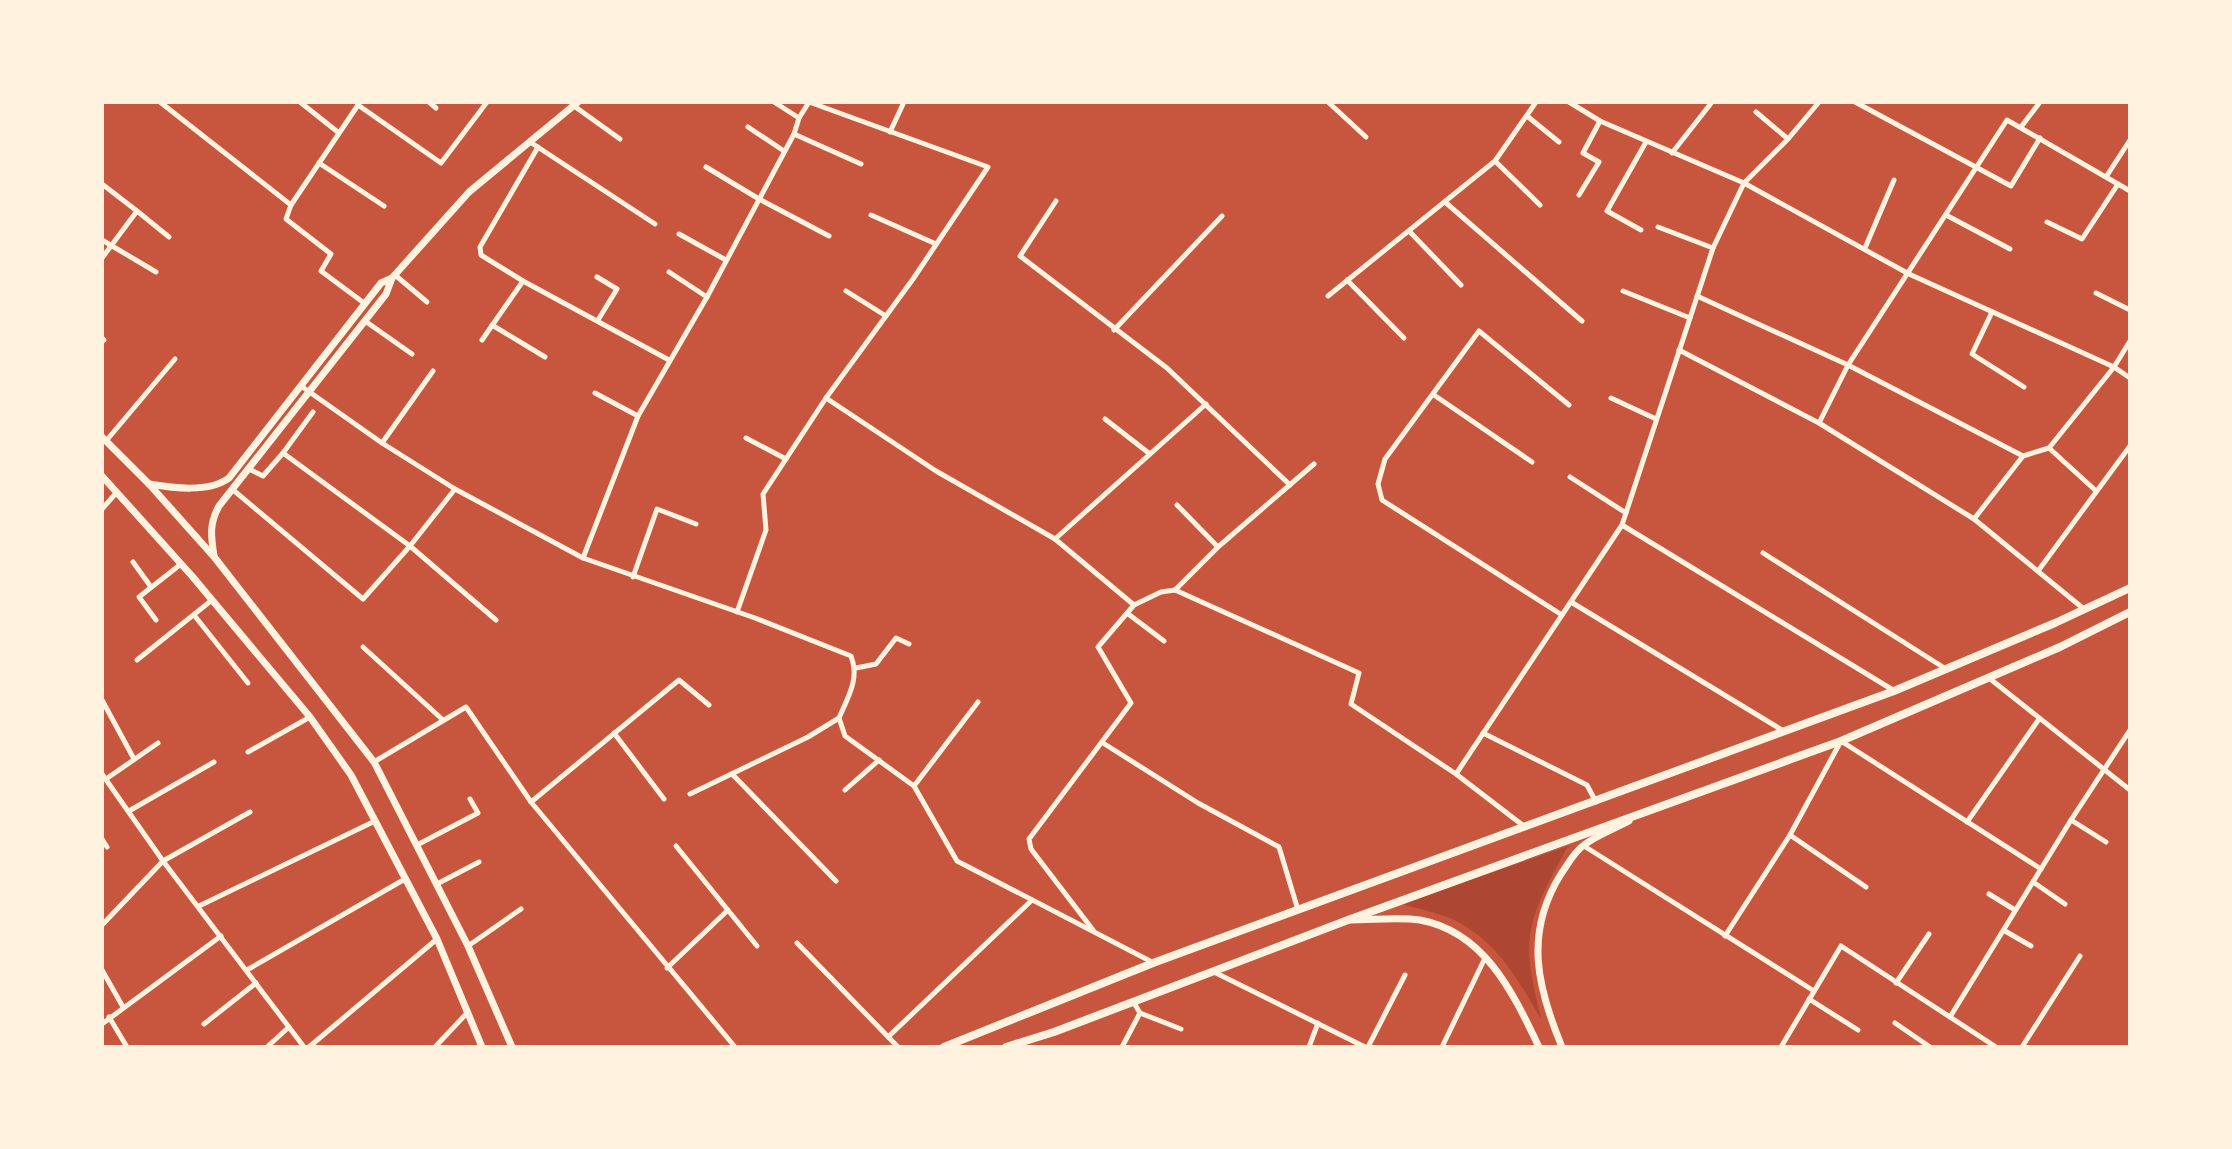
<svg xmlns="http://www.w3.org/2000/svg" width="2232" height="1149" font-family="'DM Sans',sans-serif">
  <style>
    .green { fill: #ae4732 }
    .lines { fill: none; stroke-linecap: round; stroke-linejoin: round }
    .minor { stroke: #fff3e0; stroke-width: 5 }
    .secondary { stroke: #fff3e0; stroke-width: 7 }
    .primary { stroke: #fff3e0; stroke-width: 8 }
  </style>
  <rect width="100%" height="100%" fill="#c8553d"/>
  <!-- green -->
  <path class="green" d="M1568 846C1549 882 1524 920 1530 963 1532 982 1537 1000 1541 1019 1517 978 1496 939 1450 918 1436 912 1418 909 1402 904Z"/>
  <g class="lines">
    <!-- minor -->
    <g class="minor">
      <polyline points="160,102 291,205"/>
      <polyline points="300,102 339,133"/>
      <polyline points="360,102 291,205 286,219 331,254 321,271 364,303"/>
      <polyline points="429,102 436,108"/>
      <polyline points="1328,102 1366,137"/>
      <polyline points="1569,102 1600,121 1744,183 1909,274 2114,367 2130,378"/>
      <polyline points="1855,102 2011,186 2040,138"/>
      <polyline points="358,105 441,163 487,102"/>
      <polyline points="574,106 620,139"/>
      <polyline points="1756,112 1788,139"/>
      <polyline points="1527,116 1559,142"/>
      <polyline points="748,127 784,151"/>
      <polyline points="2021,127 2040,102"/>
      <polyline points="890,132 904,102"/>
      <polyline points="794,134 861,164"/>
      <polyline points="530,142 655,224"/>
      <polyline points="538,147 480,247 481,255 523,281 669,360"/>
      <polyline points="1672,153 1712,102"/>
      <polyline points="1495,161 1540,205"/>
      <polyline points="319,163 384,206"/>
      <polyline points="706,167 759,199 829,236"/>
      <polyline points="2106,177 2130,140"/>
      <polyline points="102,184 137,211"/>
      <polyline points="1579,195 1599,162 1583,153 1600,121"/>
      <polyline points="1056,201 1020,256 1167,368 1290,485"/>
      <polyline points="1445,202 1582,321"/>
      <polyline points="871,215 936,244"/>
      <polyline points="1946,215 2010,249"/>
      <polyline points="2047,222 2082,239 2118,184"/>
      <polyline points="1658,227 1713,248"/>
      <polyline points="1641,230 1607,211 1646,142"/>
      <polyline points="1410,232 1461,285"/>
      <polyline points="679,234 726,260"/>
      <polyline points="102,240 156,272"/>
      <polyline points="1865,248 1894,180"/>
      <polyline points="102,258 137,211 169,237"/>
      <polyline points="669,272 707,297"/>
      <polyline points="395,275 427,302"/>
      <polyline points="597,277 617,289 598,320"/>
      <polyline points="1347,280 1404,338"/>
      <polyline points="846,291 886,316"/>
      <polyline points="1623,291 1690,318"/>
      <polyline points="2096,293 2130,310"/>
      <polyline points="1328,296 1495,161 1536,102"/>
      <polyline points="1697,296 1848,365 2023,456"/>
      <polyline points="1992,312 1972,354 2024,387"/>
      <polyline points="365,321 412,354"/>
      <polyline points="492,325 545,357"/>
      <polyline points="1114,330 1222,216"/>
      <polyline points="102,338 104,340"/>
      <polyline points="482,340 523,281"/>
      <polyline points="1679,350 1819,423 1974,519 2084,609"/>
      <path d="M301 386 382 443 455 489 583 558 755 618 851 656C860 678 848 697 839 718L845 736 914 786 957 861 1152 962"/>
      <polyline points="595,393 638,416"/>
      <polyline points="1434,395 1532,462"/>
      <polyline points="826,398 936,471 1055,539 1134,605 1161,592 1175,590 1359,673 1351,704 1456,774 1525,827"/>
      <polyline points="1611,398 1656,419"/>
      <polyline points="1105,419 1150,454"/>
      <polyline points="1819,423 1848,365 2007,120 2130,191"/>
      <polyline points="746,438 786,459"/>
      <polyline points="106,441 175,359"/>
      <polyline points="382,443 433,371"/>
      <polyline points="2049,448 2095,490"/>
      <polyline points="283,453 313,412"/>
      <polyline points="249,469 263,476 283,453 410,546 455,489"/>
      <polyline points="1570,477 1626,513"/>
      <polyline points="232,489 363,599 410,546 496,620"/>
      <polyline points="1177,505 1218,547"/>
      <polyline points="102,509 117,492"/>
      <polyline points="1974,519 2023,456 2049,448 2114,367 2130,341"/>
      <polyline points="1622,525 1893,690"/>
      <polyline points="1055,539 1206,404"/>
      <polyline points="1763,553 1946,669"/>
      <polyline points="583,558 638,416 707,297 794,134 799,118"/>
      <polyline points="133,562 151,587"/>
      <polyline points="2038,571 2130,446"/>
      <polyline points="633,577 657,509 696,524"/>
      <polyline points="1175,590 1218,547 1314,464"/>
      <polyline points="1571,602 1782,730"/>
      <polyline points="737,612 766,530 763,494 826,398 913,279 988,167 809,102 799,118 774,102"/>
      <polyline points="1127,613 1164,641"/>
      <polyline points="194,615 248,683"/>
      <polyline points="1562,615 1382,500 1378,484 1385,459 1479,331 1569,405"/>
      <polyline points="156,620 139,597 181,564"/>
      <polyline points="363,647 443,720"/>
      <polyline points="137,660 212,600"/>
      <polyline points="856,668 876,664 896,638 909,644"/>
      <polyline points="1989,678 2130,790"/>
      <polyline points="102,700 134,759"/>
      <polyline points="614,733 664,799"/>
      <polyline points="1483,733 1587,785 1596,802"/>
      <polyline points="1103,743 1198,803 1279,847 1298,910"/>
      <polyline points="248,752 310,717"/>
      <polyline points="374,762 466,707 531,802 735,1047"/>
      <polyline points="102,774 163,861 304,1047"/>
      <polyline points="732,774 836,881"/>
      <polyline points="1456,774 1622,525 1713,248 1744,183 1788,139 1819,102"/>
      <polyline points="106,779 158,743"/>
      <polyline points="914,786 978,702"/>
      <polyline points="845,790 879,760"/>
      <polyline points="690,794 808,737 839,718"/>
      <polyline points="531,802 679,680 709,705"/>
      <polyline points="129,811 214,762"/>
      <polyline points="2071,820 2106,842"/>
      <polyline points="1967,822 2039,719"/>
      <polyline points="1790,835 1866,887"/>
      <polyline points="102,839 107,847"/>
      <polyline points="417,845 478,813 470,799"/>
      <polyline points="676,846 757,946"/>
      <polyline points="1584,846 1814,991"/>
      <polyline points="2033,882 2065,904"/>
      <polyline points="437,884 479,862"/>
      <polyline points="1989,894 2015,910"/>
      <polyline points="199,906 375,821"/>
      <polyline points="102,925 163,861 250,812"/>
      <polyline points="1093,930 1031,849 1029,839 1131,703 1098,647 1134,605"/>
      <polyline points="2005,931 2031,946"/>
      <polyline points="1725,936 1790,835 1841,741 2041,869"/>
      <polyline points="797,943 898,1047"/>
      <polyline points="468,946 521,909"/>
      <polyline points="667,968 728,910"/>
      <polyline points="102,970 123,1007"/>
      <polyline points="247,970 405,879"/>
      <polyline points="1214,972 1365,1047"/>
      <polyline points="1896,983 1929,934"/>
      <polyline points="1809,999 1858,1030"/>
      <polyline points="1140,1013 1181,1029"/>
      <polyline points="109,1017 127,1047"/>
      <polyline points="1950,1017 2071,820 2130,730"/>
      <polyline points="1895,1023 1930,1047"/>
      <polyline points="102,1024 221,936"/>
      <polyline points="204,1024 256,983"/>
      <polyline points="888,1037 1032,900"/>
      <polyline points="267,1047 289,1027"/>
      <polyline points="309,1047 437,939"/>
      <polyline points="435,1047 467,1013"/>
      <polyline points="1122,1047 1140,1013 1134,1003"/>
      <polyline points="1309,1047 1318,1023"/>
      <polyline points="1368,1047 1405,975"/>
      <polyline points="1442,1047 1485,958"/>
      <polyline points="1781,1047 1841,946 1996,1047"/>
      <polyline points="2022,1047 2080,956"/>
    </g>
    <!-- secondary -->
    <g class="secondary">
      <polyline points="102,437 149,484 215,558 374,762 468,946 512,1047"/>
      <polyline points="102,476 192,576 310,717 351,775 437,939 482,1047"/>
      <path d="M149 484C173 488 209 493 229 478L381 283 392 278 469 192 578 102"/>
      <path d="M214 556C211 536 209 524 219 506L386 294 392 278"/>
      <path d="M1351 920C1373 920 1398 917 1420 920 1485 932 1513 993 1539 1047"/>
      <path d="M1562 1047C1537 987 1524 933 1561 874 1568 864 1574 852 1584 845 1597 835 1614 829 1629 821"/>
    </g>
    <!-- primary -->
    <g class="primary">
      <polyline points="944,1047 1153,963 1894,691 2055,623 2130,588"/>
      <polyline points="1006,1047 1054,1032 1348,920 1841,741 2060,647 2130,612"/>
    </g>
  </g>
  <!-- border -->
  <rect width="2232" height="1149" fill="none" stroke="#fff3e0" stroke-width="208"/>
</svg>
